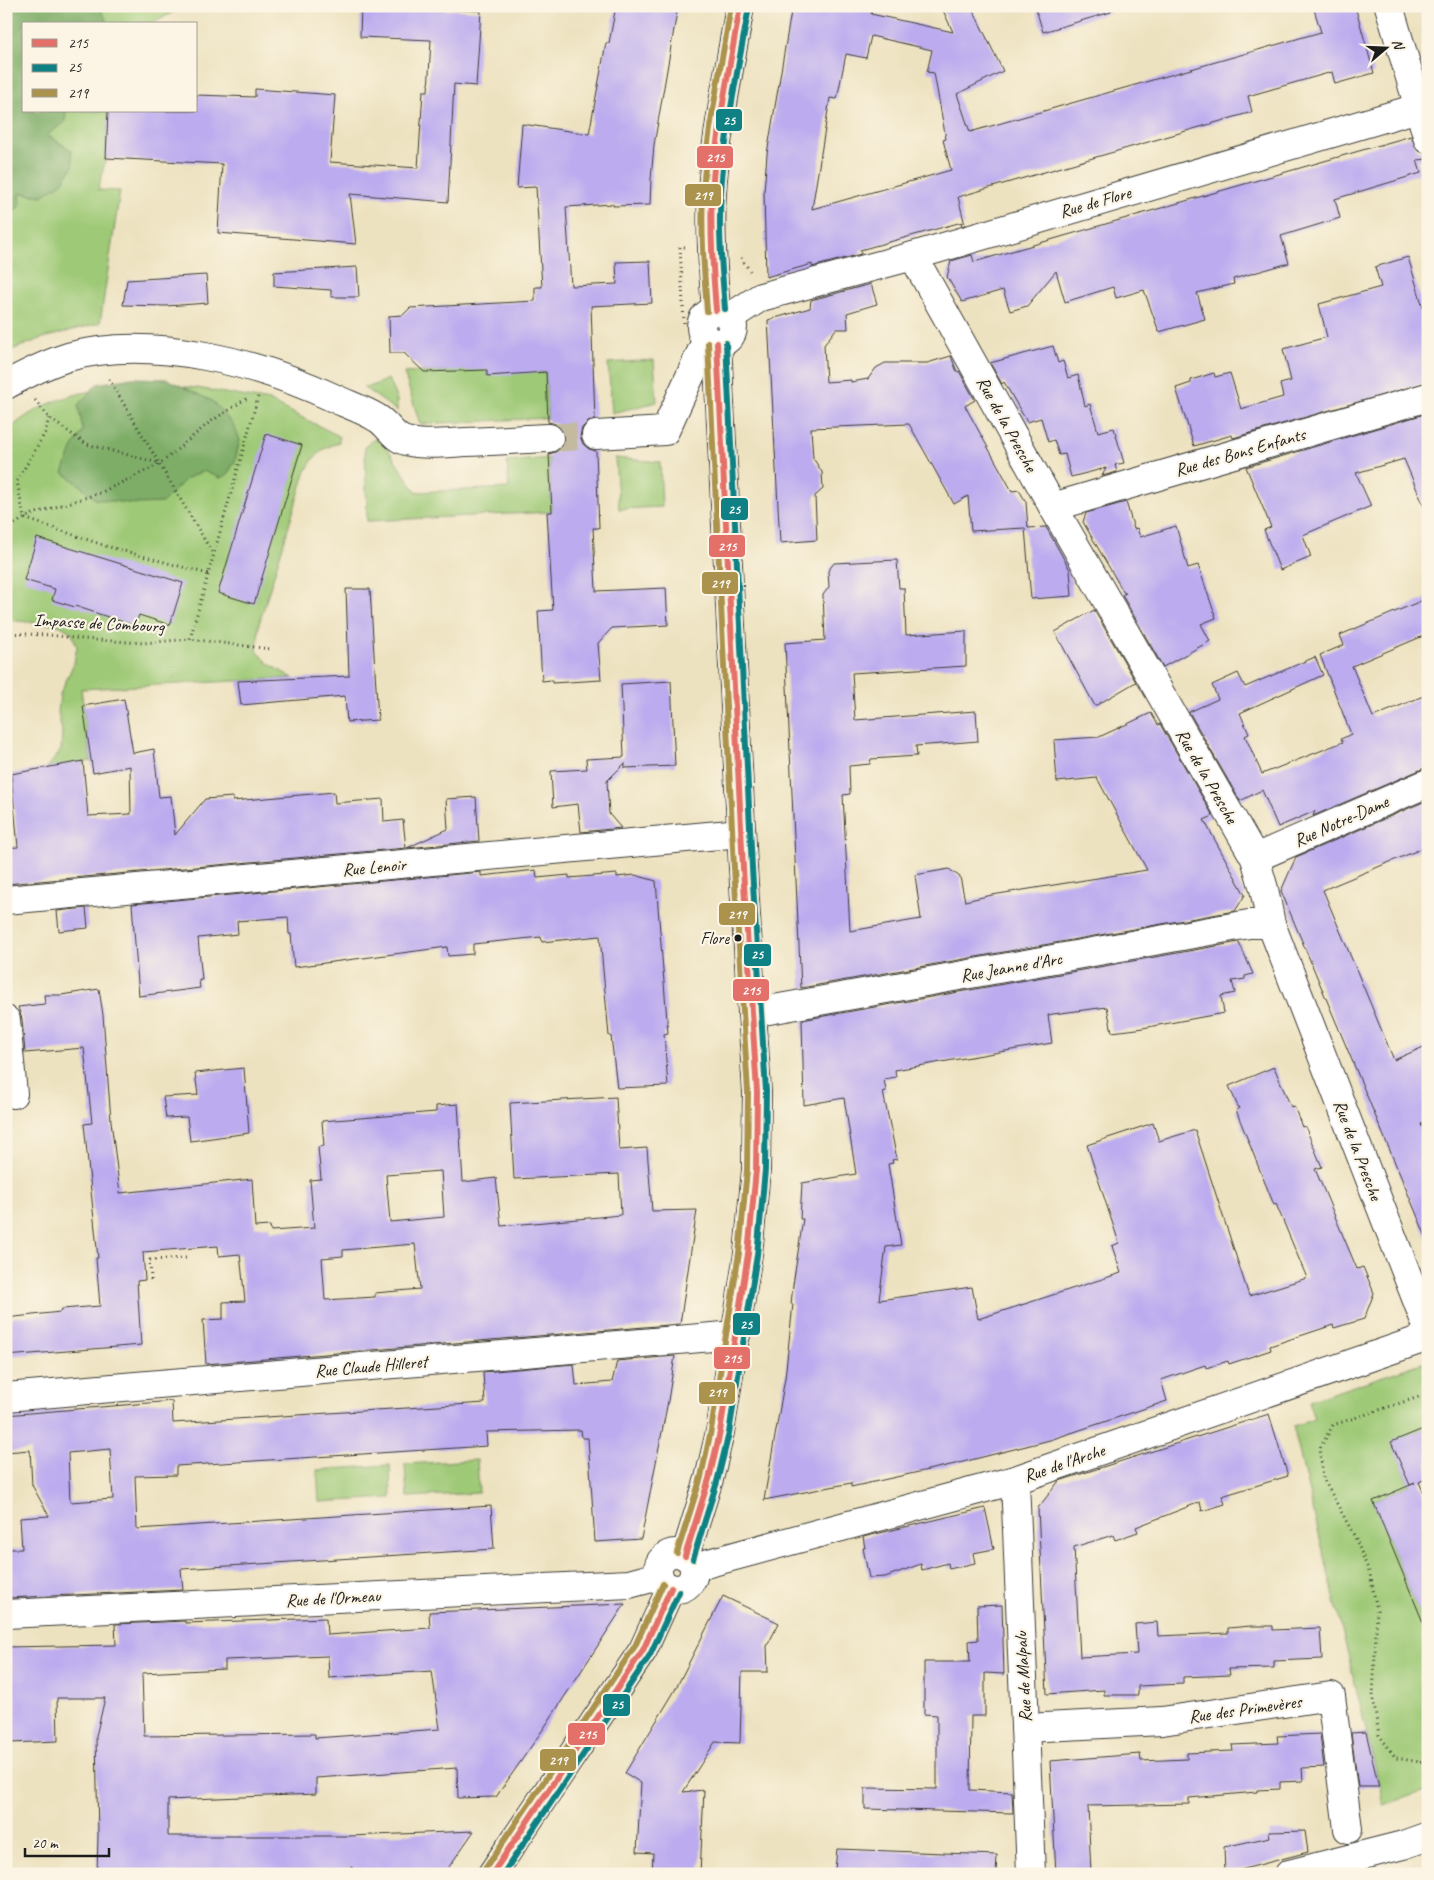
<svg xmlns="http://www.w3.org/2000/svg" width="1434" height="1880" font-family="Caveat,sans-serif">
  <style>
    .green { fill: #9ec976; stroke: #5d7249 }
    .forest { fill: #7ead67; stroke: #4d6442 }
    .building { fill: #bcabef; fill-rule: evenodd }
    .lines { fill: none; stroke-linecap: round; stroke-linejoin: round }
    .minor-tunnel { stroke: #c3ba9f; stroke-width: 28; stroke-dasharray: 28 14; stroke-linecap: butt }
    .minor-casing { stroke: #3b3a35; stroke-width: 30 }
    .major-casing { stroke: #3b3a35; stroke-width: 30 }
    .path { stroke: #3b3a35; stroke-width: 3; stroke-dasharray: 1 4; stroke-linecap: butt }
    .minor { stroke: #fff; stroke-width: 28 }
    .major { stroke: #fff; stroke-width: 28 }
    .bus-1-casing { stroke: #fcf5e5; stroke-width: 10 }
    .bus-2-casing { stroke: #fcf5e5; stroke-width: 10 }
    .bus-3-casing { stroke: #fcf5e5; stroke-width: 10 }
    .bus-1 { stroke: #e47169; stroke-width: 6 }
    .bus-2 { stroke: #0f8184; stroke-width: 6 }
    .bus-3 { stroke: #ab934d; stroke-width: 6 }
    .bus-dot { fill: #1c1c1c; stroke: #fcf5e5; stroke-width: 2 }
    .labels { text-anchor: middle; stroke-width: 4.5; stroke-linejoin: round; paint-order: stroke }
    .bus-label { font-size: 17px; fill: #1c1c1c; stroke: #fcf5e5; text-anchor: end }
    .street-label { font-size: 18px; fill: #1c1c1c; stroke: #fcf5e5 }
    .line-badge { stroke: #fcf5e5; stroke-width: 2 }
    .badge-label { font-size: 14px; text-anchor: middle; font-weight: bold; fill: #fff }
  </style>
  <rect width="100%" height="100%" fill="#fcf5e5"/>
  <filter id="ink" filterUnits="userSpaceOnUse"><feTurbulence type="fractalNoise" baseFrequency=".02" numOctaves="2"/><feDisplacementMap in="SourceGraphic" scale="10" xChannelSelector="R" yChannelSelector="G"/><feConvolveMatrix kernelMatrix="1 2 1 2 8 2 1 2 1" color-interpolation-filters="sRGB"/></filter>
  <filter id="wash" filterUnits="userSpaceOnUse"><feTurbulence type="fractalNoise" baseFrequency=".0096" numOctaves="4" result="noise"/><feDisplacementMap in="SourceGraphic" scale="20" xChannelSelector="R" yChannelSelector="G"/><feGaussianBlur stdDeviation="1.12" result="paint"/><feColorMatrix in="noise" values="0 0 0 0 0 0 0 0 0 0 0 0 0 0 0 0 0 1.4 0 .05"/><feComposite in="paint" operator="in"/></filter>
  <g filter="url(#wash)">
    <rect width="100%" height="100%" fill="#ede2c0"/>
    <!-- green -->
    <g class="green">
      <polygon points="6,6 184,6 152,24 24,24 24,111 108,111 106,158 98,190 120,191 100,323 43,338 6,352"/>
      <polygon points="654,360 657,402 612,413 608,363"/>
      <polygon points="538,366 538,373 546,372 548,418 420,424 404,373"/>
      <polygon points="388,379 397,400 397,411 363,387 372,386"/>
      <path d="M143 383 197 388 269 401 339 436V442L324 449 313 459 305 473 259 624 257 651 269 664 293 678 81 689 91 761 47 768 61 750 62 731 58 713 60 694 74 663 77 647 72 633 59 625 6 620V432C13 426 20 420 28 415 62 393 104 388 143 383Z"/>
      <polygon points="373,440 379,440 384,443 416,492 509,488 507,462 549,458 552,512 367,521 365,447 367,444"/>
      <polygon points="615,458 660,462 662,507 619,509"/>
      <polygon points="1428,1361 1428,1427 1392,1442 1410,1485 1373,1501 1428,1634 1428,1790 1384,1805 1293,1426 1315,1419 1309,1401"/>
      <polygon points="477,1460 479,1493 407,1497 405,1464"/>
      <polygon points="390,1465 391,1498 319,1502 317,1470"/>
    </g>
    <!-- forest -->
    <g class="forest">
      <polygon points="6,6 99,6 108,23 24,24 24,111 66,111 65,122 47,135 71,150 73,166 62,183 42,196 20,193 21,204 10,216 6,216"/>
      <polygon points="132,378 167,379 212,401 233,424 240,440 235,461 227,475 220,478 203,471 186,479 162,503 137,504 95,499 80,485 63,473 72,449 83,430 78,405 97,384"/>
    </g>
    <g id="blocks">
      <!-- building -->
      <g class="building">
        <polygon points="361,6 481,11 476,86 454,84 448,202 350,194 356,244 218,233 222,164 106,158 108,111 196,111 196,95 255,97 255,89 335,95 330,162 418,168 423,91 428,91 431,40 360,37"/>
        <polygon points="616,6 678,6 654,145 651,179 650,205 613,206 613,204 566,207 571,286 617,284 616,262 650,261 652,303 591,306 595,419 588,422 582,428 580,436 583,444 589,449 596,451 599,528 593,528 596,591 666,588 668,625 612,628 598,643 601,680 552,683 552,680 542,681 538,611 553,610 547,512 552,512 549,454 558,451 563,446 565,438 562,429 556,424 548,422 546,372 487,376 487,370 424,372 404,353 390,353 389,316 403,315 410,308 535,301 535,287 542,287 536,187 517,188 522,124 589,134 606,43 609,43"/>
        <path d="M792 6H874L871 14 953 32 941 6H971L1003 71 957 94 970 132 1321 32 1313 6H1355L1374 73 1335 84 1332 72 1248 96 1252 112 958 197 965 225 961 226 962 222 860 250 861 254 812 267V264L766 277 764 192 767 154ZM871 36 932 50 927 72 934 73 946 139 943 140 951 170 812 209 830 98 837 99 846 54 866 58Z"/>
        <polygon points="1035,6 1110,6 1111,12 1043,32"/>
        <polygon points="1411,136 1417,150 1428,154 1428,159 1417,160 1421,173 1335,199 1340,218 1281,236 1289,263 1233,279 1234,284 1197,293 1205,319 1159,332 1144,290 1116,298 1113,287 1065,302 1056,271 1027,306 1010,311 1003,290 962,302 947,277 951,261 972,255 974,262"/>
        <polygon points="1408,257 1428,324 1428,382 1233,438 1232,435 1194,446 1176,388 1191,383 1191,380 1214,373 1215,377 1230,373 1241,409 1283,397 1280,384 1291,381 1283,349 1327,337 1319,304 1381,287 1375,267"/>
        <polygon points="357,267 359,297 331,297 331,290 274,286 274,272"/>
        <polygon points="206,275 208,303 166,306 123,305 127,280"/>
        <polygon points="871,284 877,304 847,313 848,329 836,329 824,345 826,382 851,380 851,382 868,379 876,368 885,363 927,363 951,356 957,372 959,371 975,400 965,406 1012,491 1019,490 1026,502 1028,528 1046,527 1070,570 1072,596 1031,599 1025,528 971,531 968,496 954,504 909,424 811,428 813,458 822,472 823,489 815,496 817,540 780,543 768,320 810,308 811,300"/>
        <polygon points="1053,346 1058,363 1063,361 1068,378 1078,375 1085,406 1090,404 1098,432 1114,428 1124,463 1115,465 1117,472 1102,476 1106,468 1071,477 1065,454 1059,455 1054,440 1048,442 1041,418 1027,422 1004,382 1002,384 990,363"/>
        <polygon points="1428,413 1428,516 1404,459 1356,473 1371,506 1303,535 1311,557 1280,570 1264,530 1271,527 1246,467"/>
        <polygon points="266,434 302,445 254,604 218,593"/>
        <polygon points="1126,502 1134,529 1137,528 1140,537 1176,526 1188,568 1198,565 1216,618 1201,624 1210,641 1163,667 1122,595 1126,593 1124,593 1083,522 1086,513"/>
        <polygon points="37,538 183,583 170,625 139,615 135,626 75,606 75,607 52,600 55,589 24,580"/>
        <polygon points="897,560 899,588 904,588 906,635 966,631 966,666 852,673 855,720 976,711 978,741 916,746 917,756 871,759 870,764 849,766 850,794 843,795 850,931 921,919 915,875 949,869 960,877 965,901 992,895 1147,870 1097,778 1057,782 1054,740 1099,737 1151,713 1158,725 1160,724 1213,816 1204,820 1245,895 1235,911 801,988 785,643 825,640 823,595 829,587 828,571 834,563"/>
        <polygon points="346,589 370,589 378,720 347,722 345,696 241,705 238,681 349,676"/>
        <polygon points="1428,598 1428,634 1352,666 1373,717 1428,694 1428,768 1422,769 1313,816 1315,811 1278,827 1262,790 1240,801 1189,712 1218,699 1212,685 1238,673 1245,687 1315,657 1323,675 1240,713 1249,734 1245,736 1262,774 1343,742 1341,739 1351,734 1320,655 1344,645 1340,635"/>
        <polygon points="1094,610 1136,682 1095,706 1055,632"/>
        <polygon points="671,681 675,766 625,768 625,763 607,781 609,814 621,828 581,832 578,804 553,807 551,771 587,769 586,759 624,757 621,684"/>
        <polygon points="124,699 133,753 154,749 159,797 171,796 175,835 205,799 233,797 233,801 334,792 335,803 383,799 384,822 403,820 406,848 6,884 6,848 18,847 11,774 83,761 88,816 131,814 130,766 93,773 83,706"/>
        <polygon points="476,797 479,841 407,848 448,829 446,799"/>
        <polygon points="1428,800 1428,846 1323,890 1394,1060 1428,1045 1428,1121 1421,1124 1428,1141 1427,1239 1281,891 1296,857"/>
        <polygon points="536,870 537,878 569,875 569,878 617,874 617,877 635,875 656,881 668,1033 664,1034 668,1086 617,1088 611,1036 609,1036 600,936 542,942 541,937 473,944 473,954 448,956 447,947 294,967 291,934 289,934 288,917 237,921 238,934 198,938 202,980 199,980 200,988 139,996 132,904 481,872 481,876"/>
        <polygon points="86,908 88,928 59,931 57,911"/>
        <polygon points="1239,942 1253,974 1245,976 1245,979 1232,981 1235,993 1221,996 1224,1013 1137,1029 1112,1032 1107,1007 1053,1014 1048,1015 1052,1043 895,1070 896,1077 884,1079 886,1091 883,1092 897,1159 892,1160 893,1163 888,1164 901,1245 886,1247 879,1300 972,1287 978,1319 1121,1273 1112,1246 1119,1243 1087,1145 1153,1123 1159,1141 1195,1130 1249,1296 1307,1278 1276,1204 1274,1205 1259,1168 1236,1110 1239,1109 1229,1086 1274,1067 1291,1107 1294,1106 1302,1127 1305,1126 1322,1167 1315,1169 1357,1269 1363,1267 1374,1293 1364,1319 1334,1328 1333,1325 1270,1346 1271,1350 1229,1364 1228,1361 1206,1368 1205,1365 1161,1380 1167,1401 1050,1440 955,1464 851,1487 851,1483 764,1500 785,1378 793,1304 791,1304 793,1285 803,1219 800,1219 802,1183 856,1174 844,1098 804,1105 802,1020"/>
        <path d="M99 989 103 1015 111 1121 120 1193 252 1179 255 1227 270 1226 271 1231 314 1228 310 1180 321 1179 318 1147 324 1146 322 1121 436 1112V1106L458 1104 463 1182 496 1178 501 1226 621 1215 619 1174 514 1179 510 1103 616 1097 619 1150 647 1148 652 1211 697 1210 680 1324 206 1364 203 1320 223 1319V1302L245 1301 240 1254 219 1256 218 1246 143 1252 145 1280 137 1281 141 1345 6 1356V1318L60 1312 62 1309 100 1306 96 1258H98L84 1124 92 1123 84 1048 25 1053 22 1019 18 1007 45 1004 44 995H61ZM441 1171 444 1217 390 1222 386 1175ZM415 1244 420 1289 375 1293V1297L325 1300 322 1258 343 1256V1250Z"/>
        <polygon points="244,1068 249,1133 190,1141 187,1117 166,1118 163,1097 198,1095 195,1073"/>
        <path d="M675 1356 668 1401 641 1539 595 1542 588 1438H582L581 1430 486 1432 487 1446 176 1466V1475L135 1476 137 1529 491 1506 494 1549 181 1569 183 1590 6 1598 8 1549H22L20 1518 49 1516 32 1485 30 1450 6 1452V1415L172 1401 173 1423 485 1403 483 1372 574 1364 576 1385 612 1382 617 1361ZM110 1449 113 1499 70 1502 68 1453Z"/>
        <polygon points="1269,1414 1288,1476 1222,1496 1225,1504 1202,1511 1200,1502 1136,1527 1138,1532 1115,1540 1113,1535 1074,1547 1080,1657 1137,1654 1135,1624 1157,1622 1158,1636 1228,1633 1228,1628 1251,1626 1273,1626 1273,1630 1320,1628 1322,1659 1274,1661 1274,1668 1229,1669 1230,1675 1183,1677 1183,1684 1138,1686 1138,1695 1104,1695 1104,1690 1047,1694 1038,1508 1059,1481"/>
        <polygon points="1428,1427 1428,1478 1419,1482 1428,1503 1427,1632 1373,1501 1415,1483 1410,1485 1391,1442"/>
        <polygon points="985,1508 994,1549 973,1553 975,1563 949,1569 948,1563 922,1570 921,1564 885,1577 869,1578 863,1548 865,1548 863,1537"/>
        <polygon points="723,1596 779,1623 767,1646 768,1672 742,1672 740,1743 715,1742 683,1792 704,1790 700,1874 652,1874 653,1853 637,1852 641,1783 625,1773 674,1692"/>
        <path d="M625 1604 546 1725 496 1797 458 1798 457 1768 316 1778V1794L168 1800V1836H349L474 1831 444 1874H353L352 1867 332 1874H97L98 1835 96 1736 105 1698H57L58 1741 10 1743V1738H6V1647L116 1645 115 1624 185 1621V1623L326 1618 327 1635 430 1628 429 1612ZM328 1656 329 1678 432 1671 440 1729 315 1738V1734L144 1736 142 1673 225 1669V1660Z"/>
        <polygon points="1002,1605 1004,1674 985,1673 985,1716 971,1716 970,1790 1012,1792 1013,1813 865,1809 865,1788 937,1789 937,1715 924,1714 924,1662 970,1662 969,1641 978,1640 977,1606"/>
        <polygon points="1366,1732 1375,1771 1379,1787 1358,1787 1351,1733"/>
        <polygon points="1320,1734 1324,1767 1302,1768 1303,1781 1280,1782 1280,1789 1257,1790 1257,1792 1189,1798 1189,1804 1088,1806 1091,1874 1056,1874 1050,1761 1140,1754 1141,1761 1187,1759 1187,1753 1233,1751 1232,1745 1278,1743 1277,1736"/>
        <polygon points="1305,1831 1308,1852 1225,1874 1224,1847 1270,1837 1269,1832"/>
        <polygon points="837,1849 997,1855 996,1874 916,1874 835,1870"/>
      </g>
    </g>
  </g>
  <g filter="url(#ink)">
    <use href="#blocks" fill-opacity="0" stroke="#3b3a35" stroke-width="1"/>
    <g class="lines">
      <!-- minor-tunnel -->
      <polyline class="minor-tunnel" points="549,438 596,435"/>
      <!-- minor casing -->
      <g class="minor-casing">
        <g id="minor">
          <polyline points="1389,6 1428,139"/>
          <polyline points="913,256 1053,507 1255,858 1264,889 1271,924 1428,1329"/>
          <polyline points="730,317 761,297 913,256 1428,105"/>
          <path d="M6 385C26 374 46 364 68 357 151 334 260 363 336 399 349 405 364 410 377 418 388 424 393 438 406 441 425 446 447 443 466 442 494 441 522 439 549 438"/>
          <polyline points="596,435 665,431 707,339"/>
          <polyline points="1053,507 1428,397"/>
          <polyline points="1255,858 1428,783"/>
          <polyline points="6,900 741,833"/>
          <polyline points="752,1013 1249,924 1271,924"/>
          <polyline points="6,1020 13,1094"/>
          <polyline points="6,1397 736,1335"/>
          <polyline points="1015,1480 1031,1874"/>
          <polyline points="694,1567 1015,1480 1428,1337"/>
          <polyline points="6,1614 629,1584 659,1576"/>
          <polyline points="1025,1728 1162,1721 1331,1696 1348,1829"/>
          <polyline points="1289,1874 1403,1845 1428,1836"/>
        </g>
      </g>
      <!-- major casing -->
      <g class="major-casing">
        <g id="major">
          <path d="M716 310C713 271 710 232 712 192 716 131 730 67 740 6"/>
          <circle cx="717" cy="327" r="16"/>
          <circle cx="676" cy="1571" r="18"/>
          <polyline points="685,1556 709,1479 720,1432 748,1254 756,1170 757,1092 743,868 717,343"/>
          <polyline points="492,1874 643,1650 671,1588"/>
        </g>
      </g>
      <!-- path -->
      <g class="path">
        <polyline points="741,258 750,271"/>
        <polyline points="684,323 680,247 685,247"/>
        <polyline points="109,379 213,554"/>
        <polyline points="258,397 190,639 271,649"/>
        <polyline points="35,400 49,418 86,444 159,463"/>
        <polyline points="49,418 45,433 17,481 24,518 106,546 208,574"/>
        <polyline points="6,529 30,515 100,493 160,464 210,422 249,397"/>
        <polyline points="6,633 49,635 82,639 144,643 190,639"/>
        <polyline points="151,1280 150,1260 186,1258"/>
        <polyline points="1428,1394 1333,1425 1320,1448 1323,1478 1355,1537 1370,1574 1377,1610 1373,1698 1379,1735 1396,1758 1420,1762 1428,1759"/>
      </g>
      <!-- minor -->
      <use href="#minor" class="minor"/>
      <!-- major -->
      <use href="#major" class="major"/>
      <!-- bus-1 casing -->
      <g class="bus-1-casing">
        <g id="bus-1">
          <path d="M716 310C713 271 710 231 712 192 716 129 730 68 740 6"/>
          <polyline points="685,1556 709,1479 720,1432 748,1254 756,1170 757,1092 743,868 717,343"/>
          <polyline points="492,1874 643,1650 671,1588"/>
        </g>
      </g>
      <!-- bus-2 casing -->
      <g class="bus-2-casing">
        <g id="bus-2">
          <path d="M725 309C722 270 718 231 721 192 725 130 738 69 749 7"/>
          <polyline points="693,1559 717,1482 729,1433 757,1255 765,1170 766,1091 752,868 726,343"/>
          <polyline points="503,1874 650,1655 679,1592"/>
        </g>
      </g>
      <!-- bus-3 casing -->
      <g class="bus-3-casing">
        <g id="bus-3">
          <path d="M707 311C704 271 701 232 703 192 707 130 721 68 731 6"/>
          <polyline points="677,1553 701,1477 711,1430 739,1253 747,1170 748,1092 734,868 708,343"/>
          <polyline points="485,1869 635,1646 663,1584"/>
        </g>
      </g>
      <!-- bus-1 -->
      <use href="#bus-1" class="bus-1"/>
      <!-- bus-2 -->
      <use href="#bus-2" class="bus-2"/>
      <!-- bus-3 -->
      <use href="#bus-3" class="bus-3"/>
    </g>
  </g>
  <!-- markers -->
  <circle class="bus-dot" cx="738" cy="938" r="4.5"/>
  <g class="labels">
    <!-- bus labels -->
    <g class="bus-label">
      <text x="729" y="944">Flore</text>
    </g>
    <!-- street labels -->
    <g class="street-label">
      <text transform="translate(1095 202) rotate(-16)" y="6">Rue de Flore</text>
      <text transform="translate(1007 424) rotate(61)" y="6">Rue de la Presche</text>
      <text transform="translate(1240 452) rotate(-16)" y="6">Rue des Bons Enfants</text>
      <text transform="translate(99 623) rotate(3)" y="6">Impasse de Combourg</text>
      <text transform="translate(1207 776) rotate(60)" y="6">Rue de la Presche</text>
      <text transform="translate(1341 821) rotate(-24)" y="6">Rue Notre-Dame</text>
      <text transform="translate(374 867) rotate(-5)" y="6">Rue Lenoir</text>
      <text transform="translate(1011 967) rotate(-10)" y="6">Rue Jeanne d'Arc</text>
      <text transform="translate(1358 1150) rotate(69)" y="6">Rue de la Presche</text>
      <text transform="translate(371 1366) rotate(-5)" y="6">Rue Claude Hilleret</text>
      <text transform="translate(1064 1463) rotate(-19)" y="6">Rue de l'Arche</text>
      <text transform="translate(333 1598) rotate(-3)" y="6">Rue de l'Ormeau</text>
      <text transform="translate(1023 1677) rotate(-93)" y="6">Rue de Malpalu</text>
      <text transform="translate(1245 1709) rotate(-8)" y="6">Rue des Primevères</text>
    </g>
  </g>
  <g class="line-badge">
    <rect x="715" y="108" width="28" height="24" rx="5" fill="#0f8184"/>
    <rect x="696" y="145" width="38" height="24" rx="5" fill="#e47169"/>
    <rect x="684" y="183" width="38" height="24" rx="5" fill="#ab934d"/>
    <rect x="720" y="497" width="29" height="24" rx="5" fill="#0f8184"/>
    <rect x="708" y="534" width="38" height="24" rx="5" fill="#e47169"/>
    <rect x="701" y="571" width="38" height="24" rx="5" fill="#ab934d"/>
    <rect x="718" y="902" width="38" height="24" rx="5" fill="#ab934d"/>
    <rect x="743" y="943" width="29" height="24" rx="5" fill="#0f8184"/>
    <rect x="732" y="978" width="38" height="24" rx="5" fill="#e47169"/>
    <rect x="732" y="1312" width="29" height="24" rx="5" fill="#0f8184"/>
    <rect x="713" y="1346" width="38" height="24" rx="5" fill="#e47169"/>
    <rect x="698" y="1381" width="38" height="24" rx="5" fill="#ab934d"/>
    <rect x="602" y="1693" width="29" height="24" rx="5" fill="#0f8184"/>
    <rect x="567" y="1722" width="39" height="24" rx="5" fill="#e47169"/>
    <rect x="539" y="1748" width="38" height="24" rx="5" fill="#ab934d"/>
  </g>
  <g class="badge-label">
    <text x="729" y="125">25</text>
    <text x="715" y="162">215</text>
    <text x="703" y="200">219</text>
    <text x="734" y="514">25</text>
    <text x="727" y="551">215</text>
    <text x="720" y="588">219</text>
    <text x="737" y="919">219</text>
    <text x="757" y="959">25</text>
    <text x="751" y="995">215</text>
    <text x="746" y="1329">25</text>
    <text x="732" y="1363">215</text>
    <text x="717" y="1397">219</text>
    <text x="617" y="1709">25</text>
    <text x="587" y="1739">215</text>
    <text x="558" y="1765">219</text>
  </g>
  <!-- margin -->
  <rect width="1434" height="1880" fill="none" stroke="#fcf5e5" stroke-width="25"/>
  <!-- legend -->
  <rect x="22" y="22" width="175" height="90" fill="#fcf5e5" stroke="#a29e95"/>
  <rect x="32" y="39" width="25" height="8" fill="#e47169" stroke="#a29e95"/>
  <text x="68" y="48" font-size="15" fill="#1c1c1c">215</text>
  <rect x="32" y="64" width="25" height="8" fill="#0f8184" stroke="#a29e95"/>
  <text x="68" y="72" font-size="15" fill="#1c1c1c">25</text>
  <rect x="32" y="89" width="25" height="8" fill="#ab934d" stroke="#a29e95"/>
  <text x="68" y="98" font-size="15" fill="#1c1c1c">219</text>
  <!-- north arrow -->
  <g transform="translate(1386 48) rotate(71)" stroke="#fcf5e5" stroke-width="4" paint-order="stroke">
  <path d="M0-4L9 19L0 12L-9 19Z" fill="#1c1c1c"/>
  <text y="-8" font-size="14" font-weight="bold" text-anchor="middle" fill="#1c1c1c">N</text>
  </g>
  <!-- scale -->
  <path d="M25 1848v8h84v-8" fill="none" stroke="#1c1c1c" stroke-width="2.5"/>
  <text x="32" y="1848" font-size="15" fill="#1c1c1c" stroke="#fcf5e5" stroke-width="4" paint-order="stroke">20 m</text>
</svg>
